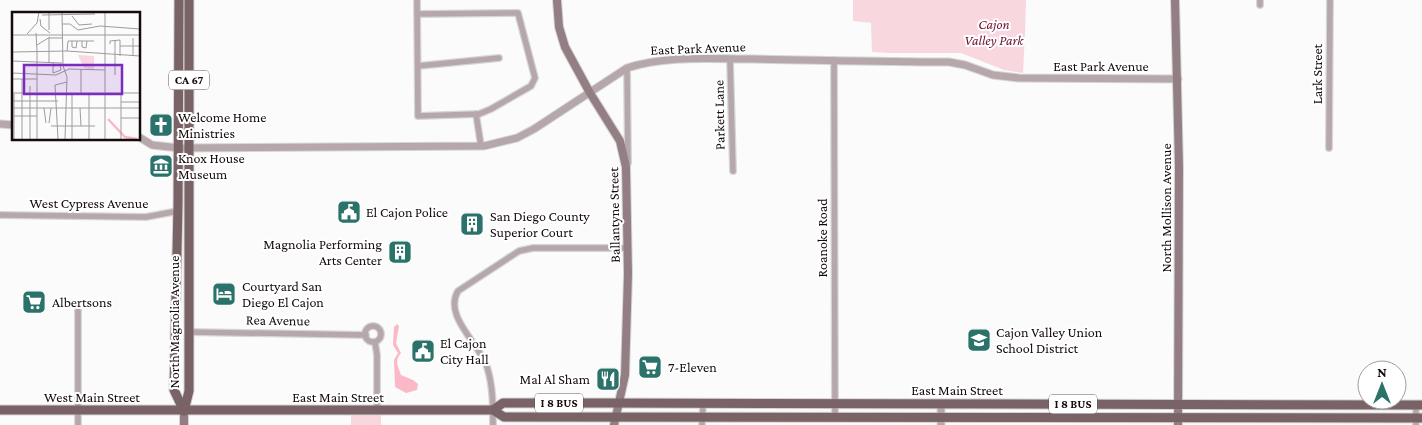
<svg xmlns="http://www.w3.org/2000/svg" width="1422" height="425" font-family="'Crimson Pro',serif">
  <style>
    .green { fill: #f8d8de }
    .water { fill: #fbb8c6 }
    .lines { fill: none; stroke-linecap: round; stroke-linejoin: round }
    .minor-casing { stroke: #d6d5d5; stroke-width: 8 }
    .tertiary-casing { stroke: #d6d5d5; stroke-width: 9 }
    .secondary-casing { stroke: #d6d5d5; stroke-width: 10 }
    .primary-casing { stroke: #d6d5d5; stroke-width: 11 }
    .minor { stroke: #b5a7aa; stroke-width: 5.5 }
    .tertiary { stroke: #b5a7aa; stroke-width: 7 }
    .secondary { stroke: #937f83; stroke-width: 8 }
    .primary { stroke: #7a6367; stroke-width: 9 }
    .labels { text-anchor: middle; stroke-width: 4; stroke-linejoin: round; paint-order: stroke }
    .shield { fill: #fff; stroke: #5b5456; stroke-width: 1 }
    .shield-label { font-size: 12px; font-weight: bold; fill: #150b0d }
    .park-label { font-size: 14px; font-style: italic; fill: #6f1033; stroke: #fff }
    .street-label { font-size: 14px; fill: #150b0d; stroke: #fff }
    .poi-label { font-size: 14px; fill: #150b0d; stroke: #fff; text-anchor: start }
    .inset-river { fill: none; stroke: #fbb8c6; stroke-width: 2.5 }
    .inset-road { fill: none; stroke: #9f9b9c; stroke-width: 1 }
    .view { fill: #7b2cbf; fill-opacity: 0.15; stroke: #7b2cbf; stroke-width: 2.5 }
    .inset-edge { fill: none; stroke: #150b0d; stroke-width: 2.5 }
  </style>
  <rect width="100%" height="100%" fill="#fbfbfb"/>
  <!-- green -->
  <g class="green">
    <polygon points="853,0 1026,0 1025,34 1023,73 1004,70 961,53 890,53 872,52 871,23 853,21"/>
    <rect x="351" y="413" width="30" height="12"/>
  </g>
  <!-- water -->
  <path class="water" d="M397 324 399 326 396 343 401 353C394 361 398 366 401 375L413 380 418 384 417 390 406 393 395 387 394 360 398 353 393 345 394 327Z"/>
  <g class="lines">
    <!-- minor casing -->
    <g class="minor-casing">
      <g id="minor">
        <polyline points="417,0 418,116 479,114 491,109 531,86 535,78 518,13 417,14"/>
        <polyline points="1260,0 1260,5"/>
        <polyline points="730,59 733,171"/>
        <polyline points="834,60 835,416"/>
        <polyline points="418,66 499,58"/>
        <polyline points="627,68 628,163"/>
        <polyline points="476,114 481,146"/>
        <polyline points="1329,148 1330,0"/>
        <polyline points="0,215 146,217 178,211"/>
        <polyline points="78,311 78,425"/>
        <circle cx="373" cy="334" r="8"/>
        <polyline points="189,332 366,335"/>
        <polyline points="375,342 377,355 377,410"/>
        <path d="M493 425C493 405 493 386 487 367 479 343 443 316 458 291L519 251 533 248H628"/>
        <polyline points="702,425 703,404"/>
        <polyline points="1416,425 1416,406"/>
      </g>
    </g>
    <!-- tertiary casing -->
    <g class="tertiary-casing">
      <g id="tertiary">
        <polyline points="0,124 14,125"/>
        <path d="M139 137 152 145 179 148 484 146 517 138 534 129 627 68C666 55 711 59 752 59 817 60 883 62 949 62L965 65 993 75 1019 78 1178 79"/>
        <polyline points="941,425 941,404"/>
      </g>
    </g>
    <!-- secondary casing -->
    <g class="secondary-casing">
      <g id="secondary">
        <polyline points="557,0 559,27 565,47 590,93 620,141 626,167 628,274 625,375 614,425"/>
        <polyline points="1175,0 1179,167 1178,425"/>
        <polyline points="184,411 184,425"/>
      </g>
    </g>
    <!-- primary casing -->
    <g class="primary-casing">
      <g id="primary">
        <polyline points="179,0 178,205 174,390 184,411"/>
        <polyline points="0,410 493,410 504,417 1422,418"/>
        <polyline points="493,410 503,403 606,403 1422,405"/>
        <polyline points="184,411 189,391 189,0"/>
      </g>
    </g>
    <!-- minor -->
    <use href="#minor" class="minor"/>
    <!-- tertiary -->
    <use href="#tertiary" class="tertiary"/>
    <!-- secondary -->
    <use href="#secondary" class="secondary"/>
    <!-- primary -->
    <use href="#primary" class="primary"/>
  </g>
  <!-- icons -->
  <defs>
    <g id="church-square" transform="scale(1.25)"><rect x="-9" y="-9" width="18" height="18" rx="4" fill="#2a726a" stroke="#fff"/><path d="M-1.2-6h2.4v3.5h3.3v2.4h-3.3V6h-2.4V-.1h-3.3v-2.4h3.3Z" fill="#fff"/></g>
    <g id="museum-square" transform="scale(1.25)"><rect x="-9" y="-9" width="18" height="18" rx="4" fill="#2a726a" stroke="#fff"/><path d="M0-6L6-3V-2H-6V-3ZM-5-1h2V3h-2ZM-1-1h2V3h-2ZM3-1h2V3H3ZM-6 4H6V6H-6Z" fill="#fff"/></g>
    <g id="civic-square" transform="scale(1.25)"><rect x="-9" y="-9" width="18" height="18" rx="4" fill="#2a726a" stroke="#fff"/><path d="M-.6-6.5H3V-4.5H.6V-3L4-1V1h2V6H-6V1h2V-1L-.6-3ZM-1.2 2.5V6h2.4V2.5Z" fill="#fff"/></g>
    <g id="building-square" transform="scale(1.25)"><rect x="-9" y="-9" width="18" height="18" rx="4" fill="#2a726a" stroke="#fff"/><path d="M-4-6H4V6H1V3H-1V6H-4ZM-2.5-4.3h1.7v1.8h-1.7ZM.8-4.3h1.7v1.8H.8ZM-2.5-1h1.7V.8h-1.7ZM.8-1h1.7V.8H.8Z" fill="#fff"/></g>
    <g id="hotel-square" transform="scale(1.25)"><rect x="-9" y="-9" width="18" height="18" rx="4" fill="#2a726a" stroke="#fff"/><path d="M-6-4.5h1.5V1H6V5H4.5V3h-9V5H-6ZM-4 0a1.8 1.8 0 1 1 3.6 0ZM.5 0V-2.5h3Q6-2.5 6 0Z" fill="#fff"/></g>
    <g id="supermarket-square" transform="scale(1.25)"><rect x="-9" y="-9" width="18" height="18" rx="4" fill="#2a726a" stroke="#fff"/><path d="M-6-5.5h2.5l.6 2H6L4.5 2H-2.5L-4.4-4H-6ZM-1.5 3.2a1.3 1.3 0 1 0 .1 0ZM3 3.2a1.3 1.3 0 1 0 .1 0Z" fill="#fff"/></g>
    <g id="school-square" transform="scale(1.25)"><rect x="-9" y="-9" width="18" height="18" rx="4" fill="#2a726a" stroke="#fff"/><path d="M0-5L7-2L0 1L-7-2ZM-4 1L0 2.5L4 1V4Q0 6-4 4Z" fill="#fff"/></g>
    <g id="restaurant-square" transform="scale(1.25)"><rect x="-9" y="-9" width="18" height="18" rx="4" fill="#2a726a" stroke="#fff"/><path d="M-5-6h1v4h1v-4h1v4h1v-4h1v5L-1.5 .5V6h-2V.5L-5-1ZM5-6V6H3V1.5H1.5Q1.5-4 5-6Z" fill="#fff"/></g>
  </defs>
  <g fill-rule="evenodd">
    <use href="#church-square" x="161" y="125"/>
    <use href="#museum-square" x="161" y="166"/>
    <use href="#civic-square" x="349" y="212"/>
    <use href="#building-square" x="472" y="224"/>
    <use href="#building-square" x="400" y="252"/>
    <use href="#hotel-square" x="224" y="294"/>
    <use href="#supermarket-square" x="34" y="302"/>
    <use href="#school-square" x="979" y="340"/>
    <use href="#civic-square" x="423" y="351"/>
    <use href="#supermarket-square" x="650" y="367"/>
    <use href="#restaurant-square" x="608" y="379"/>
  </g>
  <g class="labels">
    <!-- shield labels -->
    <g class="shield">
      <rect x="169" y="70.5" width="40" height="19" rx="4"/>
      <rect x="535" y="393.5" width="48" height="19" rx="4"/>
      <rect x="1049" y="394.5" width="48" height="19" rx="4"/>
    </g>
    <g class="shield-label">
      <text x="189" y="84">CA 67</text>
      <text x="559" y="407">I 8 BUS</text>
      <text x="1073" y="408">I 8 BUS</text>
    </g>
    <!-- park labels -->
    <g class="park-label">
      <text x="994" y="29">Cajon<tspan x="994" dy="16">Valley Park</tspan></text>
    </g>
    <!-- street labels -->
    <g class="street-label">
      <text transform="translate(698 48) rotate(-2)" y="5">East Park Avenue</text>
      <text x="1101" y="71">East Park Avenue</text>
      <text transform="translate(1317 74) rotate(-90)" y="5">Lark Street</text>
      <text transform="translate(719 115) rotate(-91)" y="5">Parkett Lane</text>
      <text x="89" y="208">West Cypress Avenue</text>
      <text transform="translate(1166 208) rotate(-90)" y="5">North Mollison Avenue</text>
      <text transform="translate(614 215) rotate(-91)" y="5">Ballantyne Street</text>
      <text transform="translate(822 238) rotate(-90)" y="5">Roanoke Road</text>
      <text transform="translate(278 320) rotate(1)" y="5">Rea Avenue</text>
      <text transform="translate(174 322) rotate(-90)" y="5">North Magnolia Avenue</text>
      <text x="957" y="395">East Main Street</text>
      <text x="92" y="402">West Main Street</text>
      <text x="338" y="402">East Main Street</text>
    </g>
    <!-- poi labels -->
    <g class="poi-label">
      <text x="178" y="122">Welcome Home<tspan x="178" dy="16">Ministries</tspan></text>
      <text x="178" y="163">Knox House<tspan x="178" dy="16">Museum</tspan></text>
      <text x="366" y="217">El Cajon Police</text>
      <text x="490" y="221">San Diego County<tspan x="490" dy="16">Superior Court</tspan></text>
      <text x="382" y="249" text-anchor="end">Magnolia Performing<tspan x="382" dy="16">Arts Center</tspan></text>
      <text x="242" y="291">Courtyard San<tspan x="242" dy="16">Diego El Cajon</tspan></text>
      <text x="52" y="307">Albertsons</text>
      <text x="996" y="337">Cajon Valley Union<tspan x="996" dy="16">School District</tspan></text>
      <text x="440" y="348">El Cajon<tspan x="440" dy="16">City Hall</tspan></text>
      <text x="668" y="372">7-Eleven</text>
      <text x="590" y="384" text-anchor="end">Mal Al Sham</text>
    </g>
  </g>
  <!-- overview -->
  <g transform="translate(12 12)">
    <rect width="128" height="128" fill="#fbfbfb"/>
    <path d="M66 43 82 44V58L72 56Z" fill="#f8d8de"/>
    <path class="inset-river" d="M96 107 113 125 125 127"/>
    <path class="inset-road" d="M37 0V18M50 0 51 54 55 65 53 127M30 3 83 2M60 4 67 13 80 12M28 7 29 14 38 21M50 12H58L66 18 88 14 128 17M24 21 25 39M15 22 25 11 27 0M0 23H128M93 26V127M93 26V0M121 26V44M60 29V35L64 36 65 29M70 29V35L74 36 75 29M98 32V29L108 28V44M25 33 38 25M108 34H128M25 39V127M55 39 56 29H82M0 40 55 39 128 44M0 49 50 51M37 51V26H50M41 51V61L49 58 48 53 41 54M69 57V81M0 61 44 63 57 57 93 58M103 63V28M0 67H25M18 74V127M0 81H128M2 82V127M77 82V127M109 82V127M0 89H46M109 90H128M0 96H128M32 96 34 111M68 96 69 114M2 104H25M109 106H128M37 111 39 96M39 114H83M10 127V67M46 127 43 73 55 70M60 127V82"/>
    <path class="view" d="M12 53H110V82H12Z"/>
    <rect width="128" height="128" class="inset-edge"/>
  </g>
  <!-- north arrow -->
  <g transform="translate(1382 385)"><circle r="24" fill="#ffffff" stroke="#a19d9e"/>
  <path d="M0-4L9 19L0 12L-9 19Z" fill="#2a726a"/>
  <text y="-8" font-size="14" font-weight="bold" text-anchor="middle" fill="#150b0d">N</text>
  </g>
</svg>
